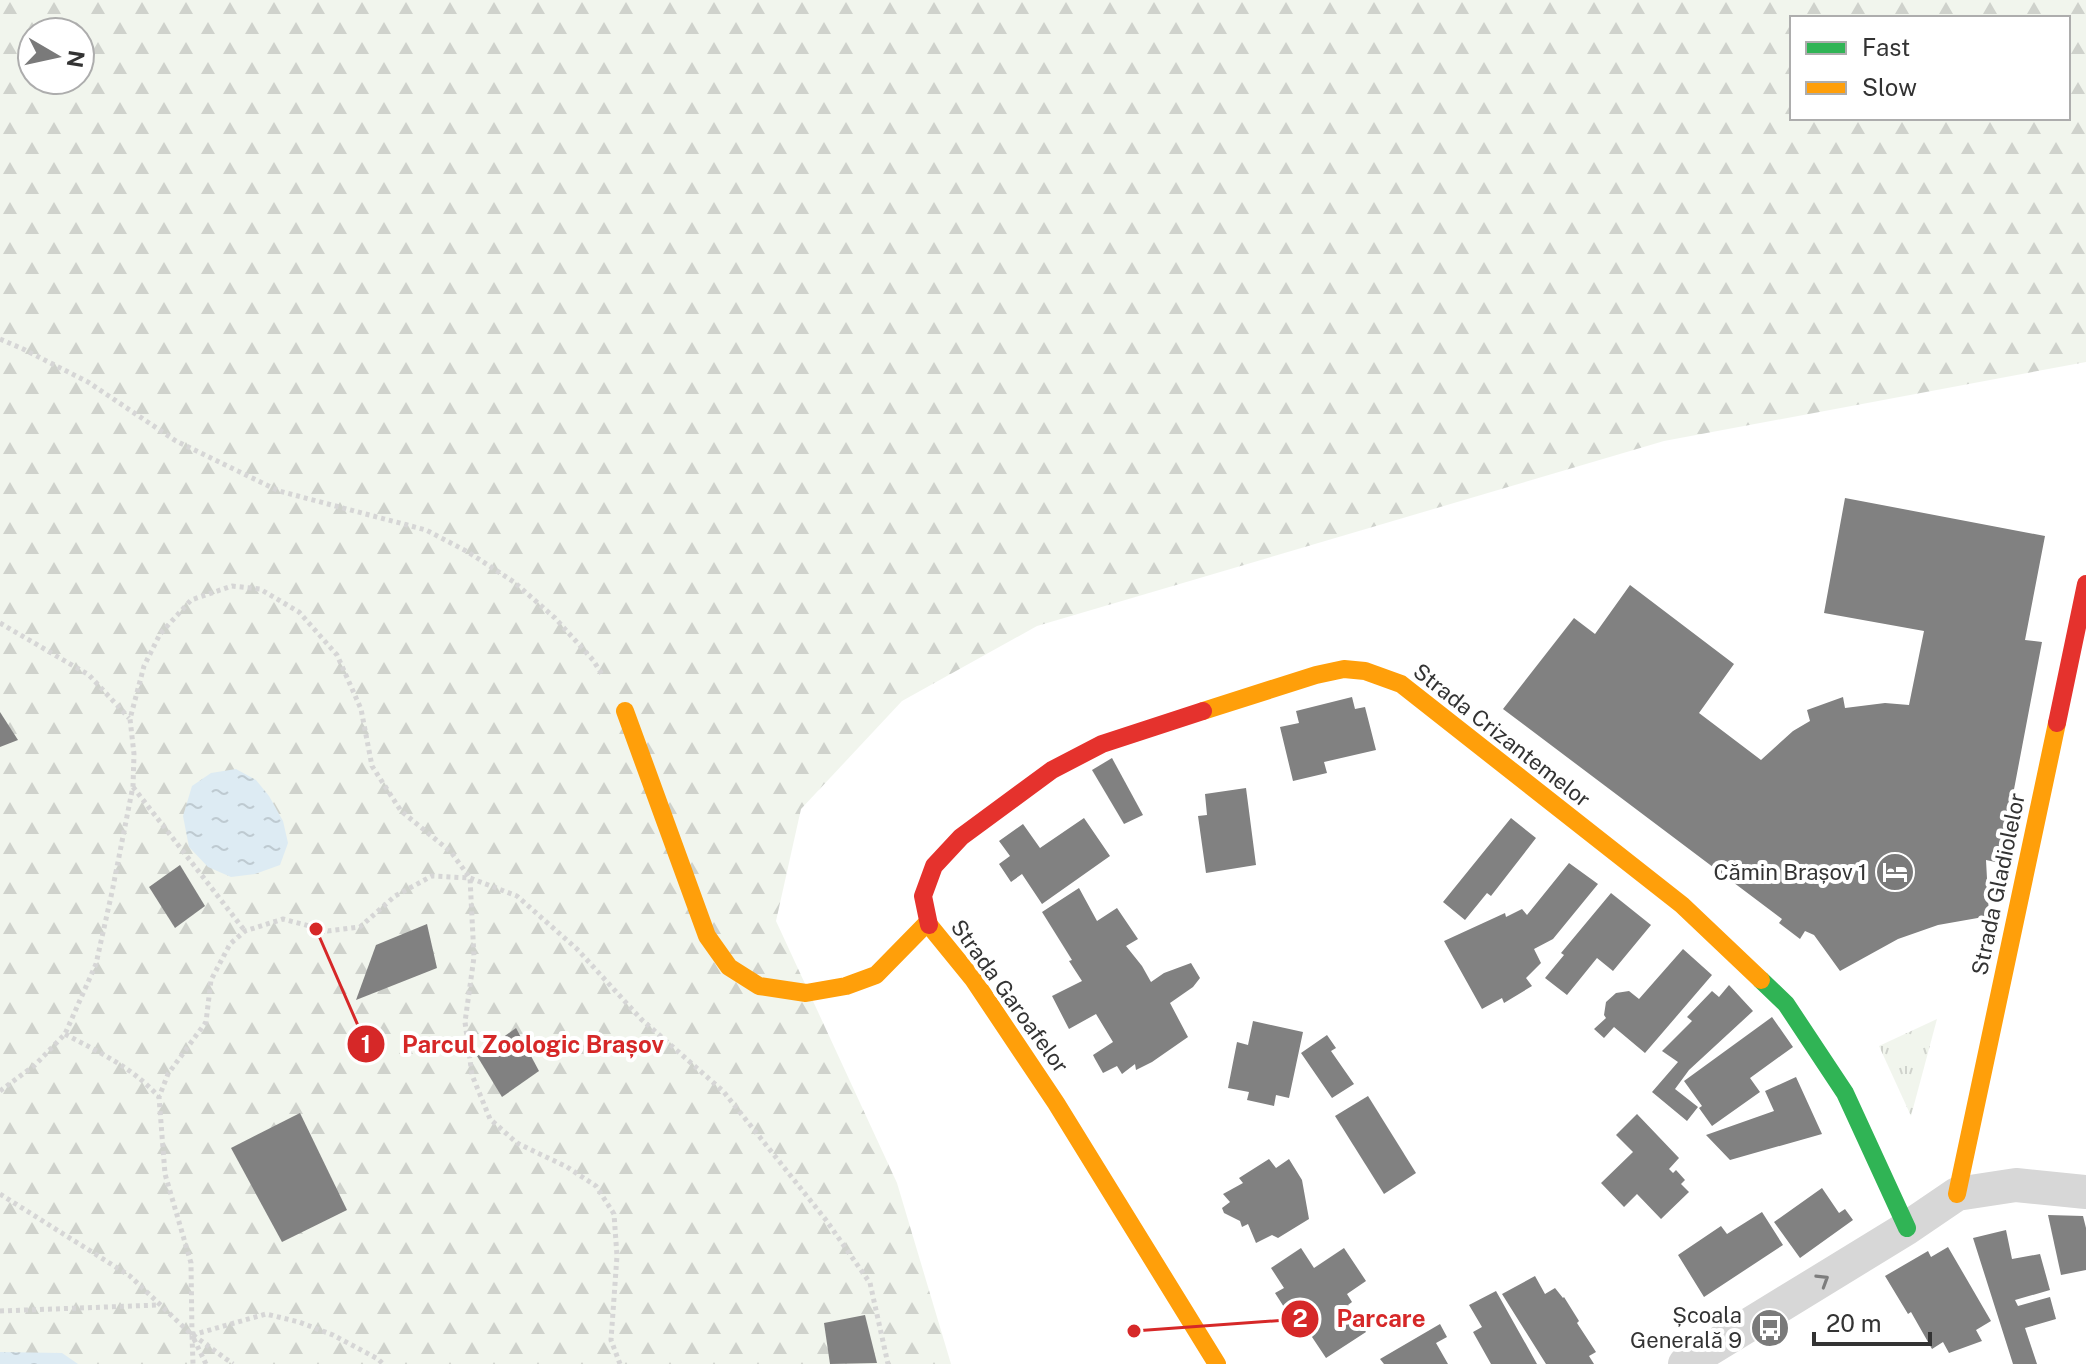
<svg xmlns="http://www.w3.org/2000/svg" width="2086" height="1364" font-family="'Public Sans',sans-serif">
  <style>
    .grass { fill: url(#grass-tufts) }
    .forest { fill: url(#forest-firs); fill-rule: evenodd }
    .water { fill: url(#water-ripples) }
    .building { fill: #818181 }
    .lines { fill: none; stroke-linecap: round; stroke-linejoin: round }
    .path { stroke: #d6d6d6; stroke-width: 5; stroke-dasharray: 4 4; stroke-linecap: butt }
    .street { stroke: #d7d7d7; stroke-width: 34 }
    .fast { stroke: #30b455; stroke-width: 18 }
    .slow { stroke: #ff9f0a; stroke-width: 18 }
    .jam { stroke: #e5322d; stroke-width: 18 }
    .oneway { stroke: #7d7d7d }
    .labels { text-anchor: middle; stroke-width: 8; stroke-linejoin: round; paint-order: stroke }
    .street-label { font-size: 22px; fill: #333; stroke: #fff }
    .poi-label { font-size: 22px; fill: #333; stroke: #fff; text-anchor: end }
    .leader { fill: none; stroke: #d62828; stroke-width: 3 }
    .callout-dot { fill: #d62828; stroke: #fff; stroke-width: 3 }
    .mark-label { font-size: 24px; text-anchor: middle; font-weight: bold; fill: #fff }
    .callout-label { font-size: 24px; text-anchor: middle; font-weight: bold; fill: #d62828; stroke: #fff; stroke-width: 8; stroke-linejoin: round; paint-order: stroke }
  </style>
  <defs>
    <pattern id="grass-tufts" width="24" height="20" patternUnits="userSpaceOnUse" patternTransform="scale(2)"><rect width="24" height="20" fill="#f1f5ed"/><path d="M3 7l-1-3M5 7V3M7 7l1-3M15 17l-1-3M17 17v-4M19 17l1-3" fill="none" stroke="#cfd2cc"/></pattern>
    <pattern id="forest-firs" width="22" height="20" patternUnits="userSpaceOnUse" patternTransform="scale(2)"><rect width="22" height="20" fill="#f1f5ed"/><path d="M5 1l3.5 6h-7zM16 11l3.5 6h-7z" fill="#cfd2cc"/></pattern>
    <pattern id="water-ripples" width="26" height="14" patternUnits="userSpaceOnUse" patternTransform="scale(2)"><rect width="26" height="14" fill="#ddebf3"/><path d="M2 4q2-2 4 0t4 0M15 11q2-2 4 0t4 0" fill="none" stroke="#becad1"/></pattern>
  </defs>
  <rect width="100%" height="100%" fill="#fff"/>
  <!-- grass -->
  <polygon class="grass" points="1937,1019 1911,1116 1879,1046"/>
  <!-- forest -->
  <path class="forest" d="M0 0H2086V362L1664 441 1037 626 902 701 801 809 776 921 897 1183 951 1364H0ZM1792 18H2068V118H1792ZM32 32H80V80H32Z"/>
  <!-- water -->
  <g class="water">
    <polygon points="236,769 256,780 269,796 283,821 288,843 280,865 255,874 231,877 208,867 189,847 183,816 192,786 211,773"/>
    <polygon points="0,1352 62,1353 78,1364 0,1364"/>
  </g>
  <!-- building -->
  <g class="building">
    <polygon points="1845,498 2045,536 2025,640 2042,642 2000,863 1986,860 1989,916 1938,925 1898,939 1840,971 1814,935 1805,931 1800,939 1779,923 1782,919 1503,709 1574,618 1595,634 1630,585 1734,664 1699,713 1761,760 1793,731 1810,721 1807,710 1843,697 1845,708 1885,703 1909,705 1924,631 1824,613"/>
    <polygon points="1352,697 1355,709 1365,707 1376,750 1324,762 1327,773 1293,781 1280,727 1299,723 1296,711"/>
    <polygon points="0,712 18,740 0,747"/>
    <polygon points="1112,758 1143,815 1124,824 1092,770"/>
    <polygon points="1246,788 1256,865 1206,873 1198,816 1207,815 1205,794"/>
    <polygon points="1084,818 1110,856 1042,904 1022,874 1011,882 999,864 1010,856 999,841 1023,824 1040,848"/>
    <polygon points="1511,818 1536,838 1491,896 1487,893 1465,920 1443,902"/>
    <polygon points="1569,863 1598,884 1553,939 1534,949 1541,963 1526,978 1532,986 1504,1003 1502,998 1482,1009 1444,941 1505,913 1506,917 1522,909 1527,915"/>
    <polygon points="180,865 205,906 175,928 149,887"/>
    <polygon points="1079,888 1097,921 1117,908 1138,939 1126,946 1142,966 1151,982 1164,973 1191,963 1200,978 1193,987 1170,1003 1188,1037 1152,1062 1136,1070 1135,1064 1122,1074 1117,1066 1103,1073 1095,1059 1093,1055 1113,1042 1096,1014 1069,1029 1052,996 1082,981 1069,961 1072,960 1042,912"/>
    <polygon points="1611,893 1651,925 1613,971 1597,958 1567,995 1545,978 1564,955 1561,953"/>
    <polygon points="427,924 437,968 356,1000 376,945"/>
    <polygon points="1683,949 1712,975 1645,1053 1614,1027 1604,1038 1594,1029 1606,1018 1604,1015 1606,1002 1616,993 1629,991 1639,999"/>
    <polygon points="1729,985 1753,1011 1689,1070 1675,1089 1698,1107 1687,1121 1652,1092 1678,1062 1662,1051 1692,1021 1687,1017 1712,991 1719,997"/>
    <polygon points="1772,1017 1793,1047 1750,1078 1760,1092 1712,1126 1699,1108 1702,1106 1684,1081"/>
    <polygon points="1253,1021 1303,1032 1289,1098 1276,1095 1274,1106 1247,1100 1249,1092 1228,1088 1237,1042 1248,1045"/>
    <polygon points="516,1028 539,1071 502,1097 477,1056"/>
    <polygon points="1327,1035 1336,1048 1331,1051 1354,1084 1332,1098 1301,1053"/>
    <polygon points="1796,1077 1822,1134 1730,1160 1706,1135 1774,1111 1765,1091"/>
    <polygon points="1368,1096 1416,1173 1384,1194 1335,1116"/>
    <polygon points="300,1113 347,1210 282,1242 231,1148"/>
    <polygon points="1637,1114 1679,1158 1669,1169 1673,1173 1676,1170 1685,1180 1681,1184 1689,1192 1661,1219 1637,1194 1624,1207 1601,1183 1633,1152 1616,1135"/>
    <polygon points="1269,1159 1276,1168 1289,1159 1302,1180 1309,1219 1278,1238 1272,1235 1256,1243 1248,1224 1242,1227 1240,1221 1224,1213 1222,1208 1230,1202 1223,1194 1243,1183 1239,1178"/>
    <polygon points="1822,1188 1839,1213 1845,1209 1853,1220 1800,1258 1774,1222"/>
    <polygon points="1762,1212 1783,1245 1704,1297 1678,1255 1721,1226 1727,1234"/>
    <polygon points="2048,1215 2083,1216 2086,1228 2086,1270 2061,1275"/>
    <polygon points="2006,1230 2012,1259 2040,1254 2050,1290 2015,1300 2018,1306 2050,1297 2056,1319 2025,1328 2037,1364 2013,1364 1973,1238"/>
    <polygon points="1948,1247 1991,1321 1976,1330 1982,1341 1949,1353 1943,1342 1932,1349 1911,1312 1908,1314 1885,1276 1928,1251 1931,1257"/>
    <polygon points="1301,1248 1314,1268 1344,1248 1366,1281 1347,1294 1352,1302 1348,1305 1366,1332 1326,1358 1304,1325 1298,1329 1275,1293 1284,1288 1271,1268"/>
    <polygon points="1535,1276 1545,1294 1555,1288 1563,1298 1564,1297 1579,1321 1577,1323 1596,1352 1589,1356 1594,1364 1546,1364 1502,1294"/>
    <polygon points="1496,1291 1537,1364 1491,1364 1473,1332 1482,1327 1469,1305"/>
    <polygon points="865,1315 877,1363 830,1364 824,1323"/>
    <polygon points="1440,1324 1447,1337 1436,1343 1448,1364 1384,1364 1380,1359"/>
  </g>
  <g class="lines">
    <!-- path -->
    <g class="path">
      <polyline points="0,339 23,349 88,382 176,441 279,491 426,530 468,552 514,582 555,618 593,660 603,676"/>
      <polyline points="0,623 89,675 129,718"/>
      <polyline points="133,787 245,931"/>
      <path d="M65 1034C100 1053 132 1067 159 1097"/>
      <polyline points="0,1091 35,1065 65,1034 96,964 112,892 133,786 134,754 130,719 144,666 160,634 191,600 232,586 260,589 299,612 337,655 361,709 372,766 401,811 451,852 470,878 474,957 465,1022 472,1075 490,1119 517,1143 567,1167 596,1186 614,1214 617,1256 611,1340 620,1364"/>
      <polyline points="0,1194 130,1276 192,1335 193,1364"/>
      <polyline points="0,1311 159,1305"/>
      <polyline points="192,1335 266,1314 299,1322 333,1335 378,1359 383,1364"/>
      <polyline points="193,1335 233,1364"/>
      <polyline points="206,1364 192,1335 191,1263 165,1174 159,1097 168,1074 206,1022 211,980 230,944 245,931 283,919 328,931 360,927 395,896 432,876 470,878 517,896 577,949 641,1019 723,1091 826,1220 870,1283 888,1364"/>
    </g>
    <!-- street -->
    <polyline class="street" points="1685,1364 1907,1228 1957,1194 2016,1185 2086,1192"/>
    <!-- fast -->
    <polyline class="fast" points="1761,980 1786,1004 1845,1093 1907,1228"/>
    <!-- slow -->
    <g class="slow">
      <polyline points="625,711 707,936 729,967 759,986 806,993 846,986 876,975 927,923"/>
      <polyline points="1203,711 1316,675 1344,669 1365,671 1401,684 1682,905 1761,980"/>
      <polyline points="929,925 973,979 1056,1103 1217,1364"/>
      <polyline points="1957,1194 2057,723"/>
    </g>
    <!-- jam -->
    <g class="jam">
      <polyline points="2057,723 2086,584"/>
      <polyline points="929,925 923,896 934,866 961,837 1052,770 1102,744 1203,711"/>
    </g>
  </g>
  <!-- one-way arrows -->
  <defs><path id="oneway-chevron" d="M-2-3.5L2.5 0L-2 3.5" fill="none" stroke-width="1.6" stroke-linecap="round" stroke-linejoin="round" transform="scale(2)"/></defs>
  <use class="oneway" href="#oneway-chevron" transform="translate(1823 1280) rotate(-32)"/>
  <!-- icons -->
  <defs>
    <g id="hotel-disc" transform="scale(2)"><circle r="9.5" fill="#7a7a7a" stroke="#fff"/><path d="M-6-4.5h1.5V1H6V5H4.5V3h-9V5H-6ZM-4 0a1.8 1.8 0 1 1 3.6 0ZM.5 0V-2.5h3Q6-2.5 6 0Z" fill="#fff"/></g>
    <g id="bus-disc" transform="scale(2)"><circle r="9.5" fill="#7a7a7a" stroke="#fff"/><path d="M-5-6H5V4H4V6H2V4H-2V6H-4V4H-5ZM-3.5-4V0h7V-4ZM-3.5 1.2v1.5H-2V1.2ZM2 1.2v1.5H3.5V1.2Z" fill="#fff"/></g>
  </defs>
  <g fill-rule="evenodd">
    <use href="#hotel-disc" x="1895" y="872"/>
    <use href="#bus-disc" x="1770" y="1328"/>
  </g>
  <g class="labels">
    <!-- street labels -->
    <g class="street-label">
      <text transform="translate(1502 735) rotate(38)" y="8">Strada Crizantemelor</text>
      <text transform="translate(1998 884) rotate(-78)" y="8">Strada Gladiolelor</text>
      <text transform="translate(1010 996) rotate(54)" y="8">Strada Garoafelor</text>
    </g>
    <!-- poi labels -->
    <g class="poi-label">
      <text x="1867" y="880">Cămin Brașov 1</text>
      <text x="1742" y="1323">Școala<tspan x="1742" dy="25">Generală 9</tspan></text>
    </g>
  </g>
  <!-- callouts -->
  <path class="leader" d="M316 929L366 1044M1134 1331L1300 1319"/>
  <g class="callout-dot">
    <circle cx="316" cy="929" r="8"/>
    <circle cx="1134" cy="1331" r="8"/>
    <circle cx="366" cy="1044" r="20"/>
    <circle cx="1300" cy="1319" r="20"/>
  </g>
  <g class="mark-label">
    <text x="366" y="1053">1</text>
    <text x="1300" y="1327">2</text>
  </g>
  <g class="callout-label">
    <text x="533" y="1053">Parcul Zoologic Brașov</text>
    <text x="1381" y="1327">Parcare</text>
  </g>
  <!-- legend -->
  <rect x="1790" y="16" width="280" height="104" fill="#ffffff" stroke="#adadad" stroke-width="2"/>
  <rect x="1806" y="42" width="40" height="12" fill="#30b455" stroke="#adadad" stroke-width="2"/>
  <text x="1862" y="56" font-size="24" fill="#333333">Fast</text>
  <rect x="1806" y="82" width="40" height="12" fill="#ff9f0a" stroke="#adadad" stroke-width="2"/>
  <text x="1862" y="96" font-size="24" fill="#333333">Slow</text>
  <!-- north arrow -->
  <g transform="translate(56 56) rotate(99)"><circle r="38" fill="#ffffff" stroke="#adadad" stroke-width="2"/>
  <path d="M0-6L14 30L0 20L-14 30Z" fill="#7a7a7a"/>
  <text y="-12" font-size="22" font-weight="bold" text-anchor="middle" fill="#333333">N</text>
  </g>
  <!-- scale -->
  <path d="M1814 1332v12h116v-12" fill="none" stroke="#333333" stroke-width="4"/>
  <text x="1826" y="1332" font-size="24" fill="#333333" stroke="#ffffff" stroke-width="6" paint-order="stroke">20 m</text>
</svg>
